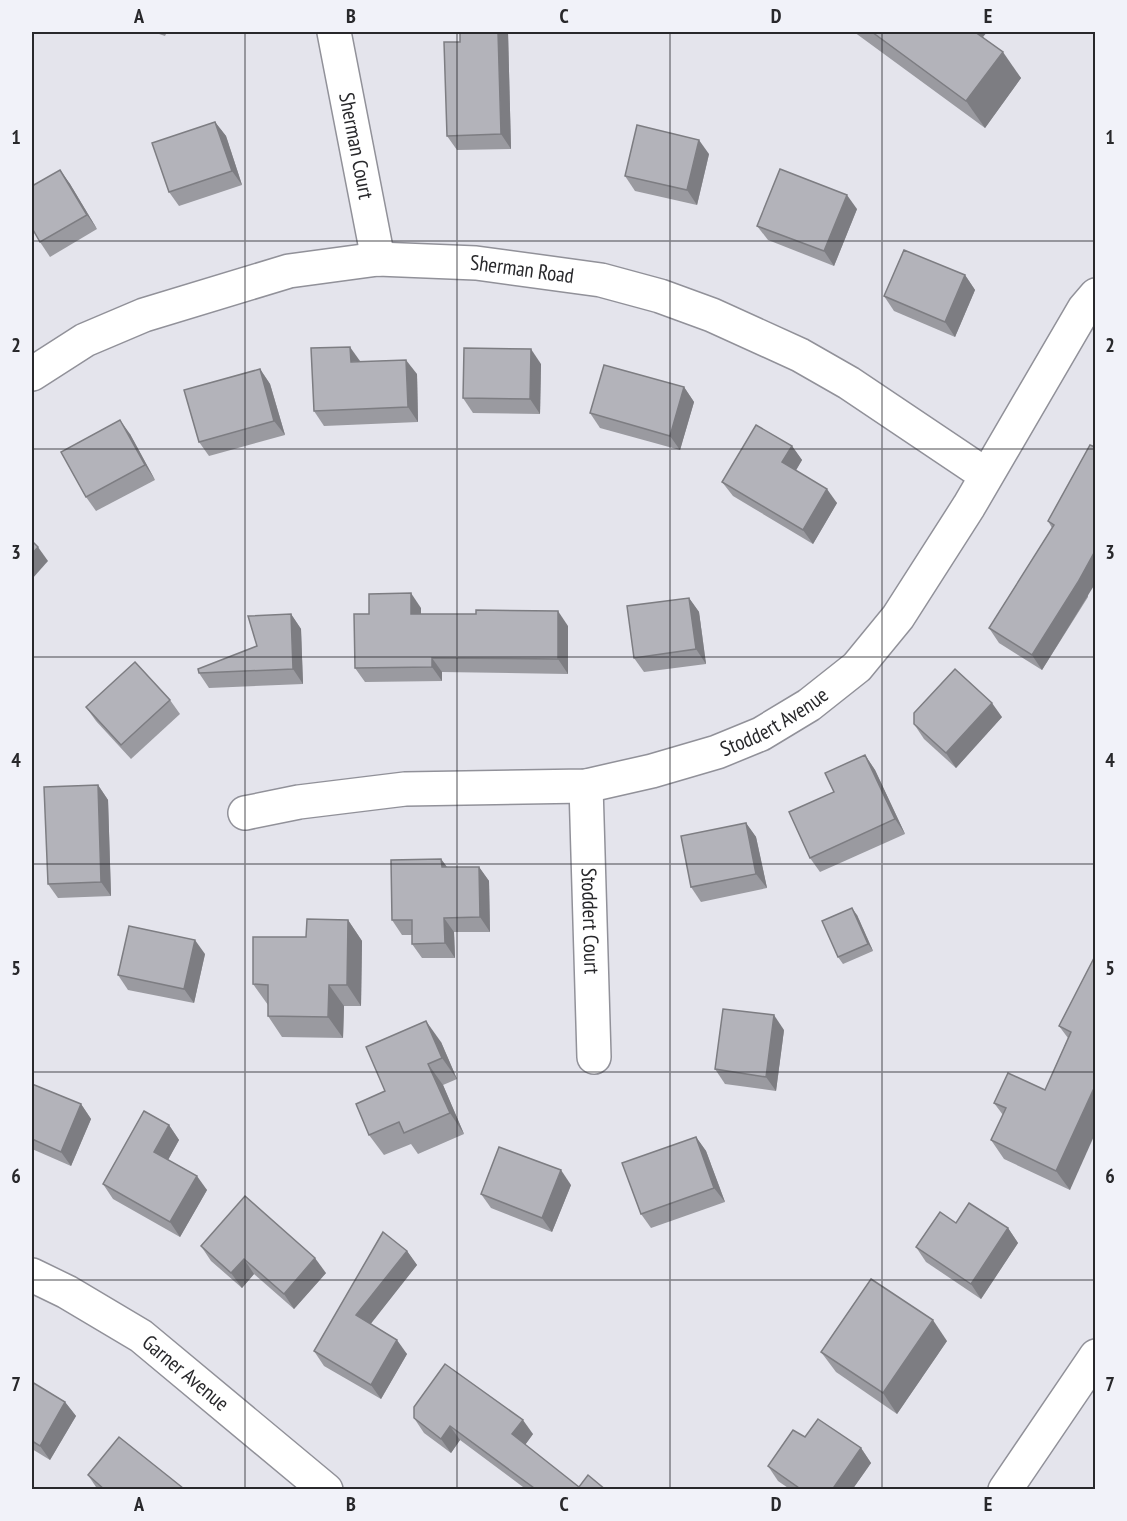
<svg xmlns="http://www.w3.org/2000/svg" width="1127" height="1521" font-family="'PT Sans Narrow',sans-serif">
  <style>
    .lines { fill: none; stroke-linecap: round; stroke-linejoin: round }
    .street-casing { stroke: #919199; stroke-width: 36 }
    .street { stroke: #fff; stroke-width: 33 }
    .wall { fill: #9a9aa0 }
    .shaded-wall { fill: #7d7d82 }
    .building { fill: #b3b3ba; stroke: #7d7d82; stroke-width: 1.5 }
    .grid { fill: none; stroke: #28282b; stroke-width: 1.5; stroke-opacity: 0.55 }
    .labels { text-anchor: middle; stroke-width: 4.5; stroke-linejoin: round; paint-order: stroke }
    .street-label { font-size: 21px; fill: #28282b; stroke: #f1f2f9 }
    .neatline { fill: none; stroke: #28282b; stroke-width: 2 }
    .grid-label { font-size: 20px; text-anchor: middle; font-weight: bold; fill: #28282b }
  </style>
  <rect width="100%" height="100%" fill="#e4e4ec"/>
  <g class="lines">
    <!-- street casing -->
    <g class="street-casing">
      <g id="street">
        <path id="s1" d="M334 32 378 259"/>
        <path id="s2" d="M32 374 85 340 144 315 289 271 378 259 476 263 601 280 660 296 712 315 800 355 849 383 986 475"/>
        <path id="s3" d="M586 786 594 1057"/>
        <path id="s4" d="M245 813 299 802 405 789 586 786 652 771 717 752 761 734 809 705 857 667 898 617 969 506 1084 309 1096 295"/>
        <path id="s5" d="M32 1275 67 1292 141 1336 326 1490"/>
        <polyline points="1005,1490 1096,1356"/>
      </g>
    </g>
    <!-- street -->
    <use href="#street" class="street"/>
  </g>
  <!-- wall -->
  <g class="wall">
    <polygon points="153,32 167,32 165,36"/>
    <polygon points="460,32 508,32 511,149 457,150 447,136 460,42"/>
    <polygon points="854,32 987,32 983,37 1021,78 985,128"/>
    <polygon points="215,122 226,136 242,185 179,206 169,192"/>
    <polygon points="709,154 697,205 635,191 625,176"/>
    <polygon points="60,170 70,184 97,229 50,257 40,242"/>
    <polygon points="857,209 834,266 768,240 757,226"/>
    <polygon points="965,275 975,290 955,337 894,311 884,296"/>
    <polygon points="360,362 417,374 418,422 324,426 314,411"/>
    <polygon points="541,364 540,414 473,413 463,398"/>
    <polygon points="260,369 270,384 285,435 209,456 199,442"/>
    <polygon points="684,387 694,402 680,450 600,428 590,413"/>
    <polygon points="130,434 155,480 96,511 86,497"/>
    <polygon points="1090,445 1088,597 1042,670 999,643 989,628 1052,528 1048,521"/>
    <polygon points="792,446 802,460 796,470 837,503 813,544 733,496 722,482"/>
    <polygon points="689,598 699,612 706,664 644,672 634,658"/>
    <polygon points="421,608 421,614 568,626 568,674 442,672 442,681 365,682 355,668 369,614"/>
    <polygon points="291,614 301,629 303,684 209,688 199,673 257,646"/>
    <polygon points="170,700 180,714 131,759 96,721 86,707"/>
    <polygon points="1002,717 956,768 924,739 914,724"/>
    <polygon points="865,755 875,770 905,834 820,872 810,858 834,792"/>
    <polygon points="98,785 108,800 111,896 58,898 48,884"/>
    <polygon points="746,823 756,837 767,888 701,902 691,887"/>
    <polygon points="441,859 447,867 479,867 489,881 490,932 454,932 455,958 422,958 412,944 412,935 402,935 392,920"/>
    <polygon points="857,915 873,951 843,964 838,957"/>
    <polygon points="348,920 362,941 361,1006 344,1006 343,1038 282,1037 268,1016 268,1005 253,984 306,937"/>
    <polygon points="205,954 194,1003 128,990 118,975"/>
    <polygon points="1095,956 1070,1190 1004,1159 991,1140 1003,1115 994,1103 1045,1090 1068,1038 1059,1026"/>
    <polygon points="784,1030 776,1091 725,1084 715,1069"/>
    <polygon points="441,1042 457,1079 443,1085 464,1134 418,1154 411,1144 384,1155 369,1135 385,1091"/>
    <polygon points="32,1084 81,1104 91,1119 71,1166 32,1149"/>
    <polygon points="169,1125 179,1140 168,1160 207,1190 180,1237 113,1199 103,1184"/>
    <polygon points="696,1137 706,1151 725,1202 651,1228 641,1214"/>
    <polygon points="571,1185 552,1232 491,1208 481,1194"/>
    <polygon points="956,1223 1008,1228 1018,1243 981,1299 926,1262 916,1247"/>
    <polygon points="201,1246 326,1273 294,1309 254,1274 242,1288 211,1261"/>
    <polygon points="407,1251 417,1265 370,1324 407,1354 381,1399 324,1366 314,1351"/>
    <polygon points="947,1341 897,1414 836,1372 821,1352"/>
    <polygon points="32,1382 65,1402 76,1416 50,1460 32,1449"/>
    <polygon points="414,1418 533,1434 525,1445 579,1487 606,1490 527,1490 460,1440 451,1453 424,1433"/>
    <polygon points="805,1437 861,1448 871,1463 852,1490 791,1490 778,1481 768,1466"/>
    <polygon points="88,1475 184,1490 98,1490"/>
  </g>
  <!-- shaded-wall -->
  <g class="shaded-wall">
    <polygon points="498,32 508,32 511,149 501,134"/>
    <polygon points="967,32 987,32 976,45"/>
    <polygon points="1003,52 1021,78 985,128 966,101"/>
    <polygon points="215,122 226,136 242,185 232,171"/>
    <polygon points="699,140 709,154 697,205 687,190"/>
    <polygon points="60,170 70,184 97,229 87,215"/>
    <polygon points="847,195 857,209 834,266 824,251"/>
    <polygon points="965,275 975,290 955,337 945,322"/>
    <polygon points="350,347 360,361 351,362"/>
    <polygon points="531,349 541,364 540,414 530,399"/>
    <polygon points="406,360 417,374 418,422 408,407"/>
    <polygon points="260,369 270,384 285,435 274,421"/>
    <polygon points="684,387 694,402 680,450 670,436"/>
    <polygon points="120,420 130,434 155,480 145,465"/>
    <polygon points="792,446 802,460 792,477 782,462"/>
    <polygon points="827,489 837,503 813,544 803,530"/>
    <polygon points="38,547 48,561 32,579 32,554"/>
    <polygon points="1095,551 1095,584 1042,670 1032,655"/>
    <polygon points="411,593 421,608 421,629 411,614"/>
    <polygon points="689,598 699,612 706,664 696,649"/>
    <polygon points="558,611 568,626 568,674 558,659"/>
    <polygon points="291,614 301,629 303,684 293,669"/>
    <polygon points="432,658 442,672 442,681 432,667"/>
    <polygon points="992,703 1002,717 956,768 946,753"/>
    <polygon points="865,755 875,770 905,834 895,819"/>
    <polygon points="98,785 108,800 111,896 101,882"/>
    <polygon points="746,823 756,837 767,888 756,874"/>
    <polygon points="441,859 452,874 442,867"/>
    <polygon points="479,867 489,881 490,932 480,917"/>
    <polygon points="852,908 857,915 873,951 868,944"/>
    <polygon points="444,918 454,932 455,958 445,943"/>
    <polygon points="348,920 362,941 361,1006 347,985"/>
    <polygon points="195,940 205,954 194,1003 184,989"/>
    <polygon points="329,985 344,1006 343,1038 328,1017"/>
    <polygon points="774,1015 784,1030 776,1091 766,1077"/>
    <polygon points="426,1021 441,1042 457,1079 442,1058"/>
    <polygon points="428,1064 443,1085 464,1134 450,1113"/>
    <polygon points="1095,1086 1095,1134 1070,1190 1056,1171"/>
    <polygon points="81,1104 91,1119 71,1166 61,1152"/>
    <polygon points="169,1125 179,1140 164,1167 154,1152"/>
    <polygon points="696,1137 706,1151 725,1202 714,1188"/>
    <polygon points="561,1170 571,1185 552,1232 542,1218"/>
    <polygon points="197,1176 207,1190 180,1237 170,1222"/>
    <polygon points="1008,1228 1018,1243 981,1299 971,1284"/>
    <polygon points="407,1251 417,1265 366,1330 356,1315"/>
    <polygon points="315,1258 326,1273 294,1309 284,1294"/>
    <polygon points="244,1259 254,1274 242,1288 231,1273"/>
    <polygon points="933,1320 947,1341 897,1414 883,1393"/>
    <polygon points="397,1340 407,1354 381,1399 371,1385"/>
    <polygon points="65,1402 76,1416 50,1460 40,1446"/>
    <polygon points="523,1420 533,1434 522,1449 512,1434"/>
    <polygon points="450,1426 460,1440 451,1453 441,1439"/>
    <polygon points="861,1448 871,1463 852,1490 832,1490"/>
  </g>
  <!-- building -->
  <g class="building">
    <polygon points="460,32 498,32 501,134 447,136 444,42 460,42"/>
    <polygon points="872,32 975,32 1003,52 966,101"/>
    <polygon points="215,122 232,171 169,192 152,143"/>
    <polygon points="637,125 699,140 687,190 625,176"/>
    <polygon points="780,169 847,195 824,251 757,226"/>
    <polygon points="60,170 87,215 40,242 32,228 32,186"/>
    <polygon points="904,250 965,275 945,322 884,296"/>
    <polygon points="350,347 351,362 406,360 408,407 314,411 311,348"/>
    <polygon points="464,348 531,349 530,399 463,398"/>
    <polygon points="604,365 684,387 670,436 590,413"/>
    <polygon points="260,369 274,421 199,442 184,390"/>
    <polygon points="120,420 145,465 86,497 61,452"/>
    <polygon points="756,425 792,446 782,462 827,489 803,530 722,482"/>
    <polygon points="1090,445 1095,447 1095,551 1078,582 1032,655 989,628 1054,525 1048,521"/>
    <polygon points="32,541 38,547 32,554"/>
    <polygon points="411,593 411,614 476,614 476,610 558,611 558,659 432,658 432,667 355,668 354,614 369,614 369,594"/>
    <polygon points="689,598 696,649 634,658 627,606"/>
    <polygon points="291,614 293,669 199,673 198,669 257,646 248,616"/>
    <polygon points="135,662 170,700 121,745 86,707"/>
    <polygon points="955,669 992,703 946,753 914,724 914,713"/>
    <polygon points="865,755 895,819 810,858 789,812 834,792 825,773"/>
    <polygon points="98,785 101,882 48,884 44,787"/>
    <polygon points="746,823 756,874 691,887 681,836"/>
    <polygon points="441,859 442,867 479,867 480,917 444,918 445,943 412,944 412,920 392,920 391,860"/>
    <polygon points="852,908 868,944 838,957 822,921"/>
    <polygon points="307,919 348,920 347,985 329,985 328,1017 268,1016 268,985 253,984 253,937 306,937"/>
    <polygon points="129,926 195,940 184,989 118,975"/>
    <polygon points="1095,956 1095,1086 1056,1171 991,1140 1006,1108 994,1103 1008,1073 1045,1090 1071,1032 1059,1026"/>
    <polygon points="723,1009 774,1015 766,1077 715,1069"/>
    <polygon points="426,1021 442,1058 428,1064 450,1113 404,1133 399,1122 369,1135 356,1104 385,1091 366,1047"/>
    <polygon points="32,1084 81,1104 61,1152 32,1139"/>
    <polygon points="144,1111 169,1125 154,1152 197,1176 170,1222 103,1184"/>
    <polygon points="696,1137 714,1188 641,1214 622,1163"/>
    <polygon points="499,1147 561,1170 542,1218 481,1194"/>
    <polygon points="245,1196 315,1258 284,1294 244,1259 231,1273 201,1246"/>
    <polygon points="969,1203 1008,1228 971,1284 916,1247 940,1212 956,1223"/>
    <polygon points="383,1232 407,1251 356,1315 397,1340 371,1385 314,1351"/>
    <polygon points="871,1279 933,1320 883,1393 821,1352"/>
    <polygon points="445,1364 523,1420 512,1434 579,1487 588,1475 606,1490 533,1490 534,1488 450,1426 441,1439 414,1418 414,1407"/>
    <polygon points="32,1382 65,1402 40,1446 32,1441"/>
    <polygon points="818,1419 861,1448 832,1490 802,1490 768,1466 793,1430 805,1437"/>
    <polygon points="119,1437 183,1488 183,1490 105,1490 88,1475"/>
  </g>
  <!-- grid -->
  <path class="grid" d="M245 32V1490M457 32V1490M670 32V1490M882 32V1490M32 241H1096M32 449H1096M32 657H1096M32 864H1096M32 1072H1096M32 1280H1096"/>
  <g class="labels">
    <!-- street labels -->
    <g class="street-label">
      <text dy="7" stroke="none"><textPath href="#s1" startOffset="116">Sherman Court</textPath></text>
      <text dy="7" stroke="none"><textPath href="#s2" startOffset="513">Sherman Road</textPath></text>
      <text dy="7" stroke="none"><textPath href="#s4" startOffset="543">Stoddert Avenue</textPath></text>
      <text dy="7" stroke="none"><textPath href="#s3" startOffset="135">Stoddert Court</textPath></text>
      <text dy="7" stroke="none"><textPath href="#s5" startOffset="183">Garner Avenue</textPath></text>
    </g>
  </g>
  <!-- border -->
  <rect width="1127" height="1521" fill="none" stroke="#f1f2f9" stroke-width="66"/>
  <rect x="33" y="33" width="1061" height="1455" class="neatline"/>
  <g class="grid-label">
    <text x="139" y="23">A</text>
    <text x="351" y="23">B</text>
    <text x="564" y="23">C</text>
    <text x="776" y="23">D</text>
    <text x="988" y="23">E</text>
    <text x="16" y="144">1</text>
    <text x="1110" y="144">1</text>
    <text x="16" y="352">2</text>
    <text x="1110" y="352">2</text>
    <text x="16" y="559">3</text>
    <text x="1110" y="559">3</text>
    <text x="16" y="767">4</text>
    <text x="1110" y="767">4</text>
    <text x="16" y="975">5</text>
    <text x="1110" y="975">5</text>
    <text x="16" y="1183">6</text>
    <text x="1110" y="1183">6</text>
    <text x="16" y="1391">7</text>
    <text x="1110" y="1391">7</text>
    <text x="139" y="1511">A</text>
    <text x="351" y="1511">B</text>
    <text x="564" y="1511">C</text>
    <text x="776" y="1511">D</text>
    <text x="988" y="1511">E</text>
  </g>
</svg>
